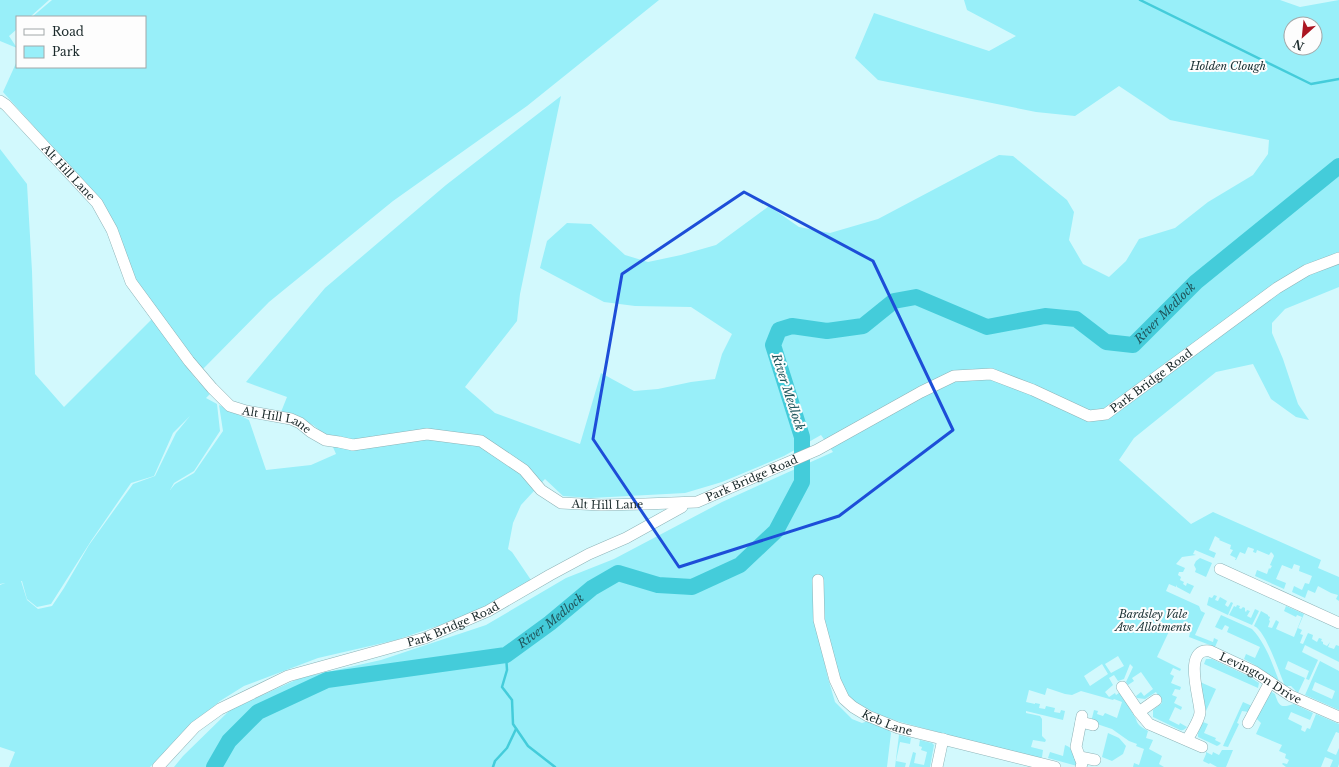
<svg xmlns="http://www.w3.org/2000/svg" width="1339" height="767" font-family="'Libre Baskerville',serif">
  <style>
    .green { fill: #98eff9; fill-rule: evenodd }
    .lines { fill: none; stroke-linecap: round; stroke-linejoin: round }
    .stream { stroke: #44ccda; stroke-width: 2.5 }
    .river { stroke: #44ccda; stroke-width: 16 }
    .minor-casing { stroke: #8eb3b7; stroke-width: 12 }
    .minor { stroke: #fff; stroke-width: 11 }
    .marked { fill: none; stroke: #1d4ed8; stroke-width: 3; stroke-linejoin: round }
    .labels { text-anchor: middle; stroke-width: 4; stroke-linejoin: round; paint-order: stroke }
    .park-label { font-size: 11px; font-style: italic; fill: #182f32; stroke: #fdfdfd }
    .street-label { font-size: 11px; fill: #1a292a; stroke: #fdfdfd }
    .water-label { font-size: 12px; font-style: italic; fill: #20575d; stroke: #fdfdfd }
  </style>
  <rect width="100%" height="100%" fill="#d2f9fd"/>
  <!-- green -->
  <g class="green">
    <polygon points="0,0 49,0 30,17 17,17 17,29 9,36 17,48 0,41"/>
    <polygon points="52,0 659,0 527,106 393,201 269,302 201,371 136,282 98,198 3,92 17,61 17,67 145,67 145,17 32,17"/>
    <path d="M964 0H1280L1300 7 1339 0V287L1285 309 1272 323V333L1283 359 1298 404 1309 420 1296 417 1271 399 1253 364 1216 372 1134 438 1119 460 1191 524 1213 512 1321 560 1318 568 1339 577V601L1336 599 1338 595 1331 593 1318 586 1315 593 1308 590 1305 598 1292 592 1294 586 1302 590 1305 583 1309 584 1312 576 1299 571 1300 566 1294 564 1292 569 1282 565 1276 579 1286 583 1284 589 1255 576 1257 570 1267 574 1269 568 1270 569 1272 566 1270 565 1274 556 1273 554 1271 552 1269 555 1257 550 1256 553 1253 552 1254 549 1248 547 1245 554 1240 552 1236 560H1235L1236 558 1230 555 1233 550 1230 549 1231 545 1219 540 1220 539 1215 536 1209 550 1216 553 1214 558 1195 550 1193 554 1196 555 1182 557 1176 564 1185 568 1183 572H1179L1178 575 1181 577 1180 580 1184 582 1183 584 1186 586 1187 583 1194 586 1190 594 1177 587V585L1176 587 1169 584 1166 591 1199 606 1201 611 1205 613 1195 635 1213 642 1214 638 1218 640 1215 647 1189 637 1190 633 1172 625 1157 657 1181 669 1180 671 1173 668 1170 674 1174 676 1171 683 1181 687 1180 690 1175 689 1172 695 1177 697 1174 703 1182 707 1181 710 1175 707 1169 720 1179 725 1180 723 1187 727C1185 729 1183 731 1180 730L1153 717V710L1162 703 1156 692 1145 699 1137 698 1136 696 1141 692 1144 696 1153 689 1141 672 1132 678 1134 681 1128 685 1126 682 1133 667 1130 664 1124 679 1118 681 1114 675 1109 678 1113 685 1105 692 1109 697 1115 693 1116 695 1119 693 1121 694 1136 719C1137 725 1143 728 1148 731L1146 738 1153 740 1149 749 1162 756 1159 764 1164 767H1133L1134 763 1139 765 1144 749 1136 746 1137 744 1129 741 1112 729 1091 722 1094 710 1098 711 1097 714 1103 716 1105 713 1117 718 1122 702 1114 699 1113 700 1081 691 1072 695 1065 694 1047 688 1045 695 1029 690 1026 702 1035 704V703L1040 704 1039 708 1045 709 1046 706 1055 708 1054 712 1060 713 1061 710 1065 711 1063 720 1026 711V713L1040 716 1042 719V736L1046 740 1045 742 1033 740 1031 747 1043 750 1042 757 1040 758 974 742 897 721 871 712 854 702 844 693 818 634 828 678 835 702 852 719 862 723 868 721 887 727 891 733 887 767H174L183 756 230 710 300 678 381 660 486 625 566 578 614 559 722 502 833 452 821 435 784 456 722 482 685 493 591 498 563 496 545 479 521 505 513 523 508 549 512 552 531 580 473 614 396 640 318 658 244 686 220 701 194 724 150 767H9L15 752 0 747V585L5 583 0 584V149L27 184 32 271 35 374 64 407 152 319 195 378 210 394 206 398 217 404 220 431 194 471 174 483 170 490 175 484 194 473 223 431 219 405 249 420 266 470 311 465 336 454 329 438 313 425 281 412 287 397 246 382 325 288 446 185 561 96 520 294 517 321 465 387 495 413 580 444 601 373 634 391 658 389 691 382 715 379 722 354 732 334 691 307 635 306 604 302 540 268 547 241 567 223 591 224 625 255 648 262 681 255 716 245 769 206 799 227 830 233 878 219 999 155 1013 156 1067 200 1074 212 1069 240 1083 264 1109 277 1126 261 1139 239 1175 228 1208 202 1253 175 1268 154 1269 140 1170 120 1119 86 1075 116 1036 112 878 80 855 58 874 13 989 51 1016 36 967 10ZM1291 24H1315V48H1291ZM190 416 176 433 155 476 133 484 89 545 64 588 52 606 38 609 27 600 21 581H22L27 599 37 607 51 604 91 541 131 483 154 476 173 433ZM1118 656 1124 666 1111 673 1105 664ZM1102 664 1108 674 1090 686 1084 676Z"/>
    <polygon points="1200,558 1212,563 1206,577 1195,572 1196,569 1194,565 1196,561"/>
    <polygon points="1214,595 1217,596 1215,600 1218,601 1220,597 1227,601 1225,605 1228,607 1231,602 1233,603 1228,615 1207,605 1209,597 1212,598"/>
    <polygon points="1237,605 1240,606 1239,608 1241,609 1243,607 1245,608 1245,611 1246,612 1247,610 1250,611 1247,616 1251,618 1255,609 1259,611 1252,625 1229,615 1234,606 1236,607"/>
    <path d="M1286 606 1304 614 1298 628 1302 630 1300 634 1303 635 1300 643 1303 644 1308 633 1313 635 1312 639 1317 642 1319 638 1322 639 1321 641 1323 642V644L1327 646 1330 642 1328 647 1334 649 1336 645 1339 646V662L1305 645 1302 652 1318 660 1309 680 1306 679 1309 671 1288 661 1285 669 1305 678 1298 693 1291 686H1285C1279 672 1266 631 1254 626L1261 611 1268 615V616L1270 617 1269 620 1270 621 1268 627 1272 628 1276 620 1279 622 1276 629 1294 637 1302 617 1297 615 1296 617 1284 611Z"/>
    <path d="M1221 615 1252 629C1266 644 1272 663 1279 681L1253 664 1244 659 1246 654 1255 658 1260 647 1227 632 1229 627 1225 625 1222 630 1215 627Z"/>
    <polygon points="1206,659 1212,659 1248,676 1259,683 1258,688 1204,664"/>
    <path d="M1320 661 1339 671V710L1305 695ZM1315 682 1335 691 1332 699 1312 690Z"/>
    <polygon points="1200,682 1216,689 1206,711"/>
    <path d="M1270 691 1275 694C1279 707 1281 708 1294 704L1313 713 1310 720 1291 712 1288 719 1302 726 1301 730 1305 732 1307 728 1310 729 1316 714 1339 724V733L1336 732 1327 751 1336 755 1339 748V764L1338 767H1330L1333 760 1325 757 1321 767H1286L1282 764 1283 763 1287 764 1289 760 1285 758 1286 754 1279 751 1282 745 1256 734 1261 723 1256 718Z"/>
    <polygon points="1243,702 1252,706 1249,712 1242,711 1237,723 1239,724 1228,747 1223,746"/>
    <polygon points="1203,722 1208,724 1204,733 1216,738 1215,740 1221,743 1219,745 1217,746 1198,737 1198,733"/>
    <polygon points="1108,733 1119,738 1126,746 1123,754 1112,761 1102,757"/>
    <polygon points="899,735 911,738 910,744 900,742 896,761 906,763 905,767 895,767"/>
    <polygon points="920,740 932,743 934,745 930,767 909,767 913,752 916,753 914,763 924,765 927,752 921,750 922,747 919,746"/>
    <path d="M1065 745C1074 748 1079 757 1077 766L1048 758 1050 752 1063 756Z"/>
    <polygon points="1222,750 1233,750 1226,767 1217,767 1210,763 1209,764 1203,761 1206,754 1206,752 1212,755 1213,752 1219,755"/>
  </g>
  <g class="lines">
    <!-- stream -->
    <g class="stream">
      <polyline points="1140,0 1311,84 1339,79"/>
      <polyline points="506,655 507,670 502,687 512,700 513,724 528,746 555,767"/>
      <polyline points="493,767 495,761 507,748 516,729"/>
    </g>
    <!-- river -->
    <path class="river" id="s1" d="M214 767 229 741 258 712 327 680 506 655 550 623 592 588 618 573 658 585 692 587 740 565 776 531 802 482V437L773 345 779 330 792 326 827 331 863 326 894 301 916 297 987 327 1045 316 1076 319 1106 342 1133 345 1196 282 1339 166"/>
    <!-- minor casing -->
    <g class="minor-casing">
      <g id="minor">
        <path id="s2" d="M0 101 6 105 97 203 112 230 131 282 189 361 212 388 230 406 246 411 291 419 300 423 311 432 325 440 339 442 353 445 427 434 481 441 524 470 541 490 561 503 601 505 645 504 697 502 817 450 921 392 954 376 991 374 1033 390 1089 416 1106 414 1277 288 1307 270 1339 258"/>
        <polyline points="1220,569 1339,623"/>
        <path id="s3" d="M818 580 819 620 835 680 844 699 853 707 868 716 898 728 1055 767"/>
        <polyline points="1122,687 1139,712 1149,724 1202,747"/>
        <polyline points="1139,712 1156,700"/>
        <polyline points="1081,722 1093,725"/>
        <polyline points="1248,723 1270,682"/>
        <path id="s4" d="M1187 740C1191 733 1200 719 1200 712 1200 699 1182 647 1210 651L1255 672 1291 696 1339 717"/>
        <polyline points="1080,757 1095,760"/>
        <path id="s5" d="M158 767 195 727 220 709 288 676 425 638 488 611 550 575 589 554 626 538 682 507V503"/>
        <polyline points="937,767 943,739"/>
        <polyline points="1081,767 1082,763 1076,747 1082,716"/>
      </g>
    </g>
    <!-- minor -->
    <use href="#minor" class="minor"/>
  </g>
  <!-- marked area -->
  <path class="marked" d="M744 192 873 261 953 430 839 516 679 567 593 439 622 274Z"/>
  <g class="labels">
    <!-- park labels -->
    <g class="park-label">
      <text x="1228" y="70">Holden Clough</text>
      <text x="1153" y="618">Bardsley Vale<tspan x="1153" dy="13">Ave Allotments</tspan></text>
    </g>
    <!-- street labels -->
    <g class="street-label">
      <text dy="4" stroke="none"><textPath href="#s2" startOffset="99">Alt Hill Lane</textPath></text>
      <text dy="4" stroke="none"><textPath href="#s2" startOffset="1388">Park Bridge Road</textPath></text>
      <text dy="4" stroke="none"><textPath href="#s2" startOffset="435">Alt Hill Lane</textPath></text>
      <text dy="4" stroke="none"><textPath href="#s2" startOffset="944">Park Bridge Road</textPath></text>
      <text dy="4" stroke="none"><textPath href="#s2" startOffset="795">Alt Hill Lane</textPath></text>
      <text dy="4" stroke="none"><textPath href="#s5" startOffset="334">Park Bridge Road</textPath></text>
      <text dy="4" stroke="none"><textPath href="#s4" startOffset="160">Levington Drive</textPath></text>
      <text dy="4" stroke="none"><textPath href="#s3" startOffset="173">Keb Lane</textPath></text>
    </g>
    <!-- water labels -->
    <g class="water-label">
      <text dy="4" stroke="none"><textPath href="#s1" startOffset="1283">River Medlock</textPath></text>
      <text transform="translate(788 392) rotate(72)" y="4">River Medlock</text>
      <text dy="4" stroke="none"><textPath href="#s1" startOffset="384">River Medlock</textPath></text>
    </g>
  </g>
  <!-- legend -->
  <rect x="16" y="16" width="130" height="52" fill="#fdfdfd" stroke="#a2a8a9"/>
  <rect x="24" y="29" width="20" height="6" fill="#ffffff" stroke="#a2a8a9"/>
  <text x="52" y="36" font-size="12" fill="#1a292a">Road</text>
  <rect x="24" y="46" width="20" height="12" fill="#98eff9" stroke="#a2a8a9"/>
  <text x="52" y="56" font-size="12" fill="#1a292a">Park</text>
  <!-- north arrow -->
  <g transform="translate(1303 36) rotate(207)"><circle r="19" fill="#fdfdfd" stroke="#a2a8a9"/>
  <path d="M0-3L7 15L0 10L-7 15Z" fill="#ab1622"/>
  <text y="-6" font-size="11" font-weight="bold" text-anchor="middle" fill="#1a292a">N</text>
  </g>
</svg>
